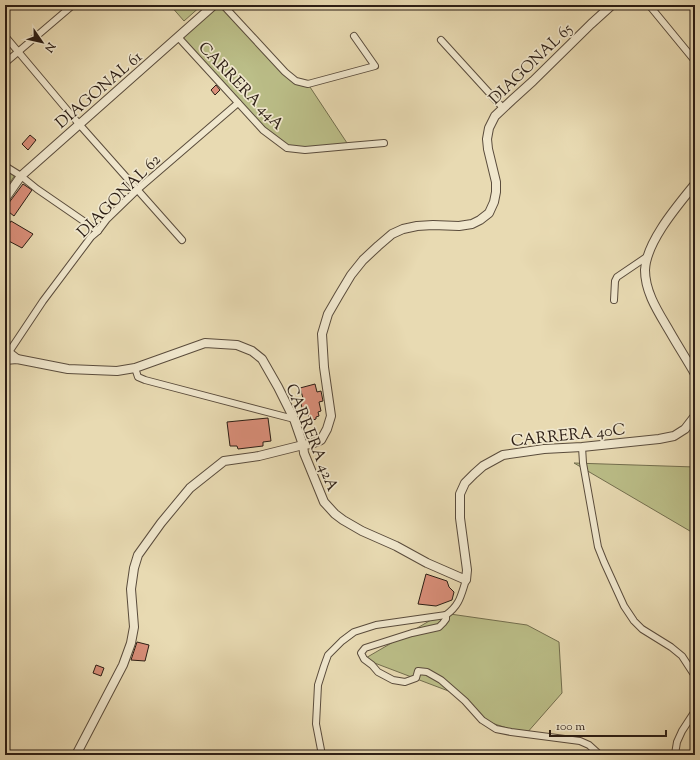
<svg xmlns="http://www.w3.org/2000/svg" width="700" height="760" font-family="'Sorts Mill Goudy',serif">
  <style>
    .green { fill: #bbbe88; stroke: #736e4e }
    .building { fill: #d98e79; stroke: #2b1d14 }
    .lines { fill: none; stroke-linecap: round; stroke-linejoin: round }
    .minor-casing { stroke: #5a4c3c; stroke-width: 8 }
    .tertiary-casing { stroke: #5a4c3c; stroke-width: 10 }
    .minor { stroke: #f0e7cd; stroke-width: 6 }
    .tertiary { stroke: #f0e7cd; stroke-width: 8 }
    .labels { text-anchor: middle; stroke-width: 3.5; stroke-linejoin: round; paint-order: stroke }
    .street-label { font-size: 16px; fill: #2b1d14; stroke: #f0e7cd }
  </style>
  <rect width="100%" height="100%" fill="#e8dab2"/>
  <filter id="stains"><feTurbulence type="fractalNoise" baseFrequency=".005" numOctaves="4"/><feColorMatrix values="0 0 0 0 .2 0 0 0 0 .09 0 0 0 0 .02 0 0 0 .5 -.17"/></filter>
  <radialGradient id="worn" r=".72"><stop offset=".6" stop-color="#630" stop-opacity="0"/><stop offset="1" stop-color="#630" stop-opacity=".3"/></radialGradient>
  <!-- green -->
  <g class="green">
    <polygon points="170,5 202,5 184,21"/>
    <polygon points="214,5 223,5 296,81 308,84 349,146 287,148 263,130 178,37"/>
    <polygon points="5,168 15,175 5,190"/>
    <polygon points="574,463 695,467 695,534"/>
    <polygon points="443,613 527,625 559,642 562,693 526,734 482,720 459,695 364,659"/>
  </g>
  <!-- building -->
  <g class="building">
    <polygon points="216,85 220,90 215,95 211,90"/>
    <polygon points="30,135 36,140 28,150 22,144"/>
    <polygon points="23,184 32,190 14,216 5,209 5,208"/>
    <polygon points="11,221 33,234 22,248 5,239 5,231"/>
    <polygon points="315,384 317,392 321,391 323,401 319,402 321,411 318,412 319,416 316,417 316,419 310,421 306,407 302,408 300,399 303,398 300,388"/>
    <polygon points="268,418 271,441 263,442 263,446 238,449 237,446 230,446 227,422"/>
    <polygon points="426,574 447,581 449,587 454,592 452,600 436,606 418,604"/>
    <polygon points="137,642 149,645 145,661 131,660"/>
    <polygon points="96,665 104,668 101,676 93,673"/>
  </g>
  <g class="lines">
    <!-- minor casing -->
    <g class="minor-casing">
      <g id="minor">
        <polyline points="223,5 285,72 296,81 308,84 375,66 354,36"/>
        <polyline points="649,5 695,61"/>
        <polyline points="5,36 79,124 182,240"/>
        <polyline points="178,37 263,130 287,148 305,150 349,146 384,143"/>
        <polyline points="441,40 503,108"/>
        <polyline points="5,63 73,5"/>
        <polyline points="5,166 21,176 37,189 98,231"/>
        <polyline points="614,300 615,281 617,277 648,256"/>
        <polyline points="7,355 43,301 91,237 98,231 107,219 137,190 238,103"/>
        <polyline points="135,368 138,377 145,380 294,419"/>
        <polyline points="582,447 583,463 598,547 604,562 624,606 634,621 642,629 671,647 682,656 695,676"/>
        <polyline points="446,615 446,619 443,623 439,627 412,633 365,648 361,653 364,659 372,665 378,672 393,680 405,682 416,678 418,671 427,672 441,680 465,701 482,720 496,729 511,732 580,741 589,745 600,755"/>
        <polyline points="675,754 677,742 682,731 695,711"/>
        <path d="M322 755 316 724 318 685 324 666 328 655 342 641 354 632 376 625 446 615C460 605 461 595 466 580"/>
      </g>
    </g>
    <!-- tertiary casing -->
    <g class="tertiary-casing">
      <g id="tertiary">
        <path d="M695 184C678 205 646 242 645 270 645 293 659 313 670 332 678 346 687 360 695 374"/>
        <polyline points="5,199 21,176 214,5"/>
        <polyline points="5,352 8,352 17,359"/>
        <polyline points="5,360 17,359 68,369 117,371 135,368 205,343 237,345 252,351 262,359 278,387 294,419 303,445 304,453 324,502 335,514 343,520 362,531 396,546 427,563 466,580 467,570 460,518 460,494 465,483 474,474 483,466 503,455 544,449 582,447 659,439 674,436 685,429 695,416"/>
        <polyline points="76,755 123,665 131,643 134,627 131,589 134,568 138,555 161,523 190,488 224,461 259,456 303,445 311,444 321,440 327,429 331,416 324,367 322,334 328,314 339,295 351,275 363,260 378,246 392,234 403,229 417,226 433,225 459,226 472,224 480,220 489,213 494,202 496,192 496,182 488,149 487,139 489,128 495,116 512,100 533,81 591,24 612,5"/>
      </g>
    </g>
    <!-- minor -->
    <use href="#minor" class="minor"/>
    <!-- tertiary -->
    <use href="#tertiary" class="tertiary"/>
  </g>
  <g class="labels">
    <!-- street labels -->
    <g class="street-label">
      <text transform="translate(530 63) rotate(-44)" y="6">DIAGONAL 65</text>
      <text transform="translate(242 85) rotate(46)" y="6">CARRERA 44A</text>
      <text transform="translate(98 89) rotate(-41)" y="6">DIAGONAL 61</text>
      <text transform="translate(118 195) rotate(-45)" y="6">DIAGONAL 62</text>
      <text transform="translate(568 434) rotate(-6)" y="6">CARRERA 40C</text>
      <text transform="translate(313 437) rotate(68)" y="6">CARRERA 42A</text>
    </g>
  </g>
  <!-- margin -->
  <rect width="700" height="760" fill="none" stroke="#e8dab2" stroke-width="20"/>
  <rect x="6" y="6" width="688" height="748" fill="none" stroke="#2b1d14" stroke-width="2"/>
  <rect x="10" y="10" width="680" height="740" fill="none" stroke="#2b1d14"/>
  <!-- north arrow -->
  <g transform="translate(42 42) rotate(124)" stroke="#f0e7cd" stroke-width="3" paint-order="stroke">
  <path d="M0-3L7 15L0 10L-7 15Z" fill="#2b1d14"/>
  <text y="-6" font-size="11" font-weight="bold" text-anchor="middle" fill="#2b1d14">N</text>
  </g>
  <!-- scale -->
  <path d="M550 730v6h116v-6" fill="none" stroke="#2b1d14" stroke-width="2"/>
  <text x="556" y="730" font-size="12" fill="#2b1d14" stroke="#f0e7cd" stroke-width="3" paint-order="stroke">100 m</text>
  <rect width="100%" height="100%" filter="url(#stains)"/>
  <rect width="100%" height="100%" fill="url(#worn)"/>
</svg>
